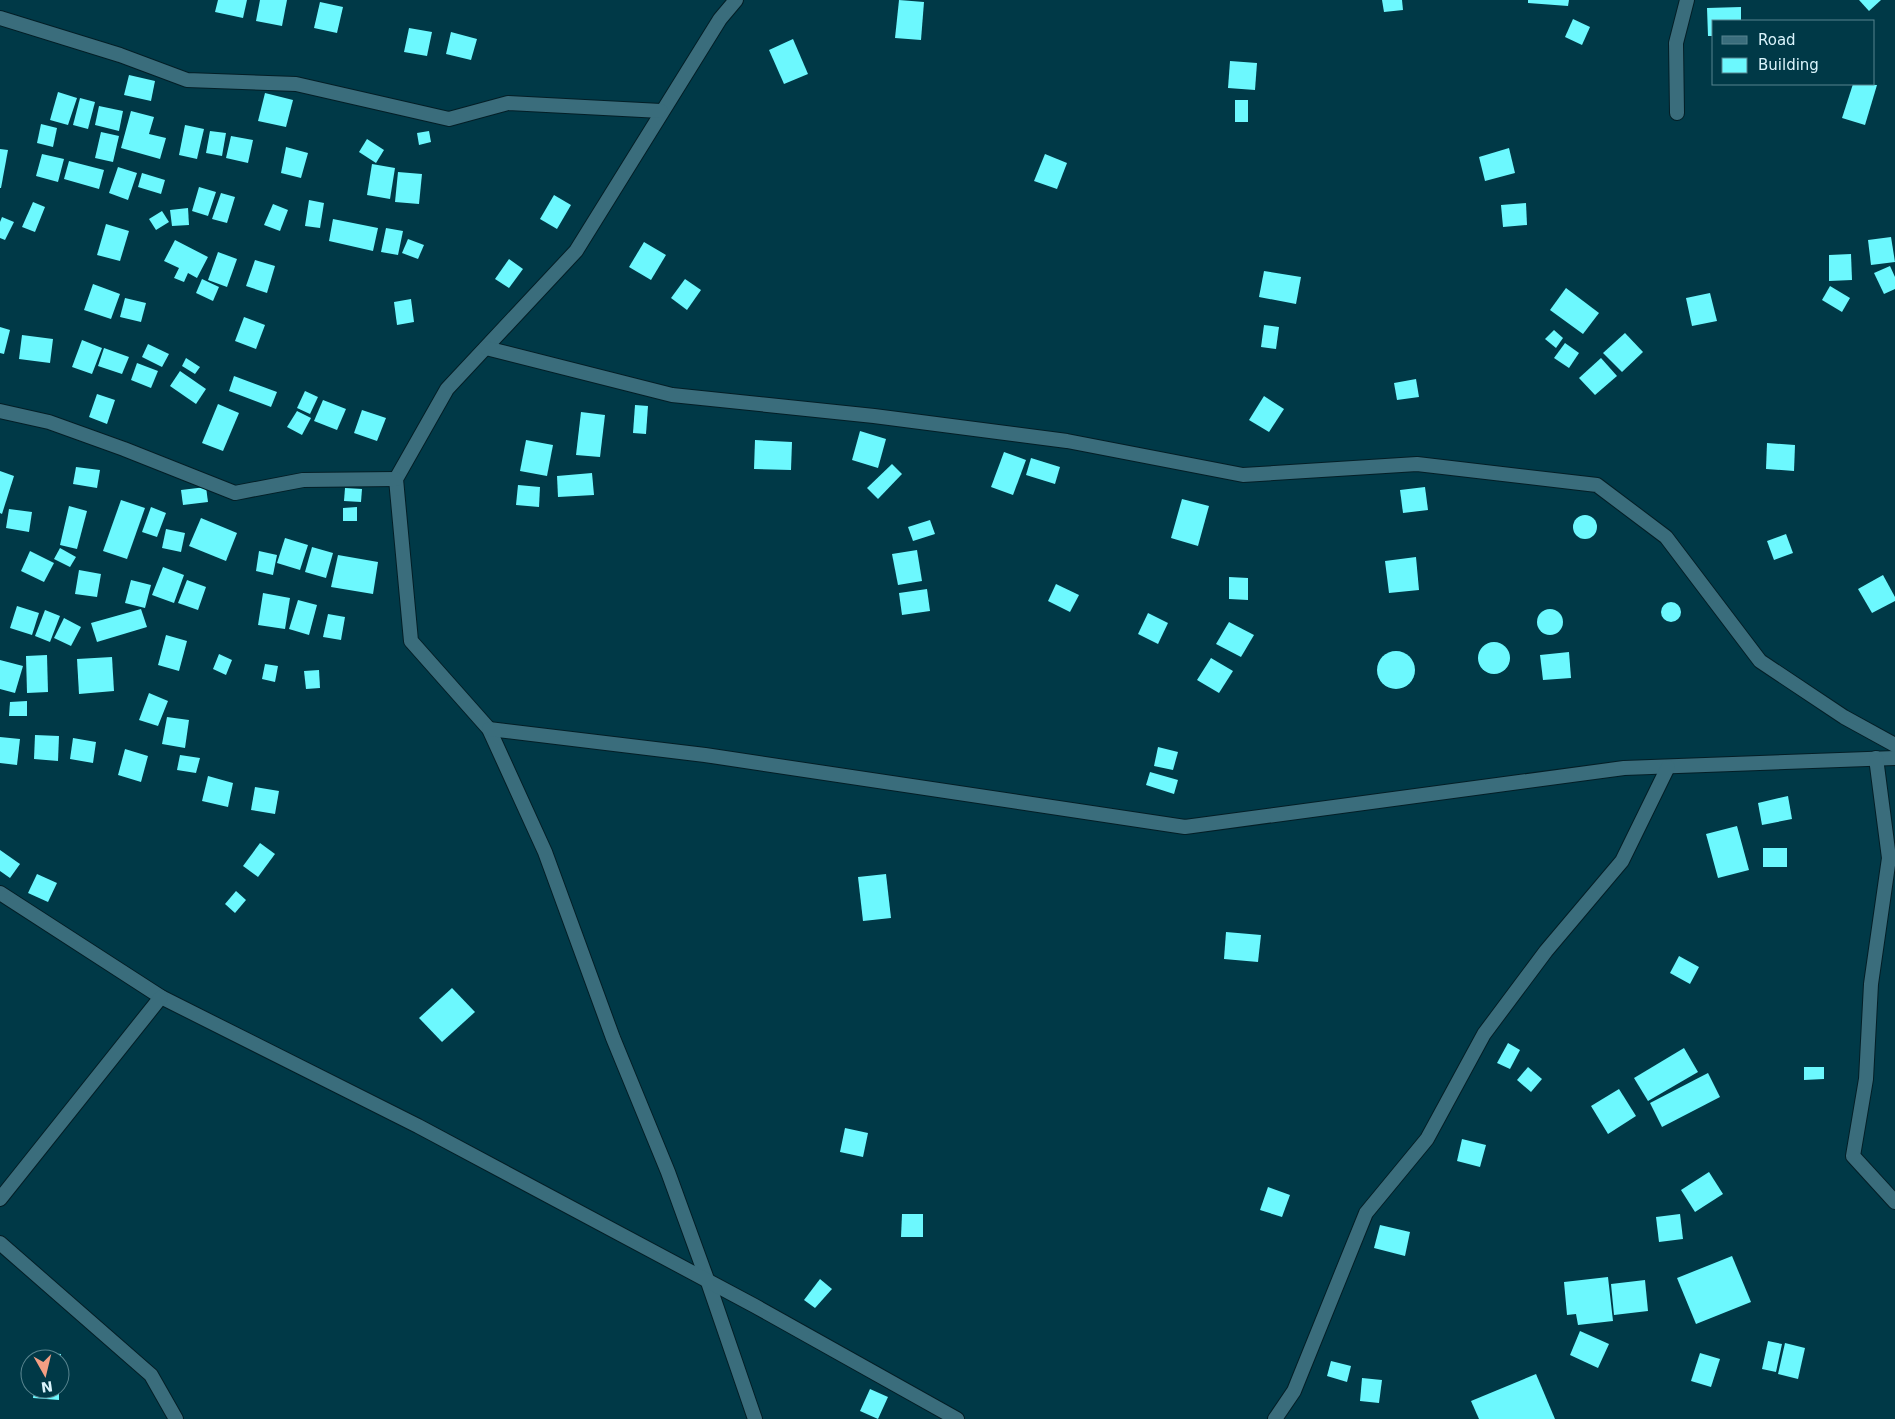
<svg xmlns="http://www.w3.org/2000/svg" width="1895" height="1419" font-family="'DejaVu Sans',sans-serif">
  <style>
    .building { fill: #6cf8fe }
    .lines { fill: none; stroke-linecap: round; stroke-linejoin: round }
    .minor-casing { stroke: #031e26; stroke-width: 16 }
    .minor { stroke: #3a6d7c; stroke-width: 14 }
  </style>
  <rect width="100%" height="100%" fill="#003947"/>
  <!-- building -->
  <g class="building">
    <polygon points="218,0 247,0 243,18 215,12"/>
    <polygon points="260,0 287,0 282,26 256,21"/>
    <polygon points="899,0 924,2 921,40 895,38"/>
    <polygon points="1382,0 1402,0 1403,10 1384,12"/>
    <polygon points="1528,0 1569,0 1568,6 1528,3"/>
    <polygon points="1859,0 1881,0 1869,11"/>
    <polygon points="320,2 343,7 337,33 314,28"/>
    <polygon points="1741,7 1741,21 1714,21 1714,36 1708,36 1707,8"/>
    <polygon points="1573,19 1590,27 1582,45 1565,37"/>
    <polygon points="409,28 432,32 427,56 404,52"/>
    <polygon points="451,32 477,39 471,60 446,54"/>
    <polygon points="793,39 808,74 784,84 769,50"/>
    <polygon points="1230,61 1257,63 1255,90 1228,88"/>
    <polygon points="129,75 155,81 151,101 124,95"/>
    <polygon points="1853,84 1877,85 1865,125 1842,118"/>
    <polygon points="58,92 77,98 68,125 50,120"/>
    <polygon points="265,93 293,100 286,127 258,121"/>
    <polygon points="80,98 95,102 88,129 73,125"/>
    <rect x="1235" y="100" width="13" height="22"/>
    <polygon points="99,106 123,111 119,131 95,125"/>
    <polygon points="131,111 154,117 149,134 166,138 160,159 121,148"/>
    <polygon points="41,124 57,128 53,147 37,143"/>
    <polygon points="185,125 204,129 197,159 179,155"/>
    <polygon points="210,131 226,133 222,156 206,153"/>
    <polygon points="429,131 431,142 419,145 417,133"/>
    <polygon points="101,132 119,136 113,162 95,158"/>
    <polygon points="231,136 253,140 248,163 226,158"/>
    <polygon points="367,139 384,150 376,163 359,152"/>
    <polygon points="286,147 308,153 301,178 281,173"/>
    <polygon points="1509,148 1515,173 1485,181 1479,157"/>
    <polygon points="0,149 8,150 1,188 0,188"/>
    <polygon points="42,154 64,159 58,182 36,176"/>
    <polygon points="1045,154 1067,163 1057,189 1034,181"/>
    <polygon points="69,161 104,170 99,189 64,179"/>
    <polygon points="372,164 395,168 390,199 367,195"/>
    <polygon points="118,167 137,173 128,200 109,193"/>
    <polygon points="398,172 422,174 419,204 395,202"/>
    <polygon points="142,173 165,180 161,194 138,187"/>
    <polygon points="199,187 216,192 208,216 192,211"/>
    <polygon points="221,193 235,197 227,223 212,219"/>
    <polygon points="554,195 571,205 557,229 540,219"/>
    <polygon points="309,200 324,203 320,228 305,226"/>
    <polygon points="33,202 45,207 35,232 22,227"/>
    <polygon points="1526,203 1527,225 1503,227 1501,205"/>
    <polygon points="273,204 288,210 280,231 264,225"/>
    <polygon points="188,208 189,225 172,226 170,210"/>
    <polygon points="162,211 169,222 156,230 149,219"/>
    <polygon points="2,217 14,222 5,240 0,238 0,222"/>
    <polygon points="333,219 378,228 373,251 329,241"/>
    <polygon points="106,224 129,231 120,261 97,255"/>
    <polygon points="386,228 403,231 398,255 381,252"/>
    <polygon points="1891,237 1895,262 1871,265 1868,240"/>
    <polygon points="408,239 424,245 418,259 402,253"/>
    <polygon points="175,240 208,257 197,278 188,273 184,282 174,278 179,268 164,261"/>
    <polygon points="644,242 666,255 651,280 629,267"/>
    <polygon points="218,252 237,259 227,287 208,280"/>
    <polygon points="1851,254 1852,280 1829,281 1829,255"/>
    <polygon points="509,259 523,269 509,288 495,279"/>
    <polygon points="255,260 275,266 267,293 246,286"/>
    <polygon points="1890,266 1895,277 1895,289 1884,294 1874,273"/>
    <polygon points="1264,271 1301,277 1296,304 1259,297"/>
    <polygon points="202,279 219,287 213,301 196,293"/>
    <polygon points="685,279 701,290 687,310 671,298"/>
    <polygon points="93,284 120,294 111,319 84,310"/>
    <polygon points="1830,286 1850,298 1842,312 1822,300"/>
    <polygon points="1566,288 1599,313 1583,334 1550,310"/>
    <polygon points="1710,293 1717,321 1692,326 1686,298"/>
    <polygon points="125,298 146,303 141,322 120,317"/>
    <polygon points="411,299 414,322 397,325 394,302"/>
    <polygon points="244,317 265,325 256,349 235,341"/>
    <polygon points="1264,325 1279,327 1276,349 1261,347"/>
    <polygon points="0,327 10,330 4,354 0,353"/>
    <polygon points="1554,330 1563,338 1556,348 1545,339"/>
    <polygon points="1625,333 1643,352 1622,372 1603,353"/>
    <polygon points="22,335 53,339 50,363 19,359"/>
    <polygon points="82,340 102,348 92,374 72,367"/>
    <polygon points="1565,343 1579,353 1569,368 1554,358"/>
    <polygon points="148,344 169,354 162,367 142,357"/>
    <polygon points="104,348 129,357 122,374 98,366"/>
    <polygon points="186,358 200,367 195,374 182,366"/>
    <polygon points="1601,358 1617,376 1595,395 1579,378"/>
    <polygon points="137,363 158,371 151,388 131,380"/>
    <polygon points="180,371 206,389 196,404 170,386"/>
    <polygon points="234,376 277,392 271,407 229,391"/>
    <polygon points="1416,379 1419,397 1397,400 1394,383"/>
    <polygon points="305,391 318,397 310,414 297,408"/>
    <polygon points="97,394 115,400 107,424 89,417"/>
    <polygon points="1264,396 1284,409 1269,432 1249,420"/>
    <polygon points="323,400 346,409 337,430 314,421"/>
    <polygon points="218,404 239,413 223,451 202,443"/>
    <polygon points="635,405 648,406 646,434 633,433"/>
    <polygon points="362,410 386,418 377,441 354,433"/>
    <polygon points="297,411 311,418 302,435 287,427"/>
    <polygon points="581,412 605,415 600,457 576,455"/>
    <polygon points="860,431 886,439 878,468 852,460"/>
    <polygon points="526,440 553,445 547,476 520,471"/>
    <polygon points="755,440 792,442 791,470 754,469"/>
    <polygon points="1767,443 1795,445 1794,471 1766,469"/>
    <polygon points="1004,452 1026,460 1013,495 991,487"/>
    <polygon points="1031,458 1060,467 1055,484 1026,475"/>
    <polygon points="892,464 902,474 878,499 867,488"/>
    <polygon points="76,467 100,470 97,488 73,484"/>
    <polygon points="0,471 14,476 2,514 0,513"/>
    <polygon points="592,473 594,495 558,497 557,476"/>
    <polygon points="518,485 540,487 539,507 516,505"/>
    <polygon points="206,487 208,502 183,505 181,490"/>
    <polygon points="1425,487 1428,510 1403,513 1400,490"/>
    <polygon points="345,488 362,489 361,502 344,501"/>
    <polygon points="1182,499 1209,506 1198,546 1171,538"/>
    <polygon points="121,500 145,508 127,559 103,551"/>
    <polygon points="69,506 87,511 77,549 60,545"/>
    <polygon points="151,507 166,513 157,537 142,532"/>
    <polygon points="357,507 357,521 343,521 343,508"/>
    <polygon points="9,509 32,512 29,532 6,528"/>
    <circle cx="1585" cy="527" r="12"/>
    <polygon points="201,518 237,533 226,561 189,546"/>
    <polygon points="930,520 935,534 913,541 908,527"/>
    <polygon points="166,529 185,533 181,552 162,548"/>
    <polygon points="1786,534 1793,553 1774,560 1767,541"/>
    <polygon points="285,538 308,545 300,570 277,563"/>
    <polygon points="312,547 333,553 326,578 305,572"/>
    <polygon points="60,548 76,557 70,567 54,559"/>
    <polygon points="917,550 922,581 898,585 892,554"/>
    <polygon points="30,551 54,563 44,582 21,571"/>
    <polygon points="259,551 277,555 273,575 256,571"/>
    <polygon points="338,555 378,562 373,594 331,587"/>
    <polygon points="1416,557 1419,590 1389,593 1385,561"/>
    <polygon points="163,567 184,575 174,603 152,595"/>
    <polygon points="79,570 101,574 97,597 75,594"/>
    <polygon points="1883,575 1895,597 1895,601 1872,613 1858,589"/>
    <polygon points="1229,577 1248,578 1248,600 1229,599"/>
    <polygon points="131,580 151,585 145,608 125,603"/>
    <polygon points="187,580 206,587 198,610 178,603"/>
    <polygon points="1056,584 1079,595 1070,612 1048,601"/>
    <polygon points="927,589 930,611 902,615 899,593"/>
    <polygon points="263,593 290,598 285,629 258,625"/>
    <polygon points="298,600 317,605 309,635 289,629"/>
    <circle cx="1671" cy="612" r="10"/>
    <polygon points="17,606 39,613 32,635 10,628"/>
    <circle cx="1550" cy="622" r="13"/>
    <polygon points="141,609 147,627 97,642 91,623"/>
    <polygon points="45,610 60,616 50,642 35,636"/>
    <polygon points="1148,613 1168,623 1158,644 1138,634"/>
    <polygon points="328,614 345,617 341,640 323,637"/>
    <polygon points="64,618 81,627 71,646 54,638"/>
    <polygon points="1229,622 1254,635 1241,657 1216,644"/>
    <polygon points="166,635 187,641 179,671 158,665"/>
    <circle cx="1494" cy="658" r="16"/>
    <circle cx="1396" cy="670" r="19"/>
    <polygon points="1569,652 1571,678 1543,680 1540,655"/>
    <polygon points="219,654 232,660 226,675 213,669"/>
    <polygon points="47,655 48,692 27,693 26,656"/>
    <polygon points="112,657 114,691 79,694 77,659"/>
    <polygon points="1211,658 1233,671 1219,693 1197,680"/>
    <polygon points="0,660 23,666 15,693 0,689"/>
    <polygon points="265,664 278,666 275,682 262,679"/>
    <polygon points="319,670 320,688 306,689 304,671"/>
    <polygon points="149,693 168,701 158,726 139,720"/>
    <polygon points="27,701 27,716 9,716 10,702"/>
    <polygon points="167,717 189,720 185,748 162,744"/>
    <polygon points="35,735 59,736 58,761 34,759"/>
    <polygon points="0,737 20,739 17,765 0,763"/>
    <polygon points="73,738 96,742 93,763 70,759"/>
    <polygon points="1158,747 1178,752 1173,770 1154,766"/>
    <polygon points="125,749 148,756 141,782 118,775"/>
    <polygon points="180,755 200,758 196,773 177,770"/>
    <polygon points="1150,772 1178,780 1174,794 1146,785"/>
    <polygon points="208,776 233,783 228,807 202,801"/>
    <polygon points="255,787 279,791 275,814 251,810"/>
    <polygon points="1788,796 1792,819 1762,825 1758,803"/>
    <polygon points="1737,826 1749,870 1718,878 1706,834"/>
    <polygon points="260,843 275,854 258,877 243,866"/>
    <rect x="1763" y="848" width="24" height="19"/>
    <polygon points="0,850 20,864 10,878 0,871"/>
    <polygon points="37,874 57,883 48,902 28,893"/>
    <polygon points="886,874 891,918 863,921 858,877"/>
    <polygon points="236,891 246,900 235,913 225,904"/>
    <polygon points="1226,932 1261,935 1258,962 1224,959"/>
    <polygon points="1679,956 1699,967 1690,984 1670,973"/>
    <polygon points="452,988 475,1012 442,1042 419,1018"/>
    <polygon points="1508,1043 1520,1050 1510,1069 1497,1063"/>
    <polygon points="1684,1048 1698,1072 1648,1101 1634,1078"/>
    <polygon points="1528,1067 1542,1079 1531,1092 1517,1080"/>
    <polygon points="1804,1067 1824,1067 1824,1079 1804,1080"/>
    <polygon points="1708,1073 1720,1097 1662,1127 1650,1103"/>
    <polygon points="1619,1089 1636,1116 1608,1134 1591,1106"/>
    <polygon points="845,1128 868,1133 863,1157 840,1152"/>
    <polygon points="1462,1139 1486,1145 1480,1167 1457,1161"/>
    <polygon points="1709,1172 1723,1194 1695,1212 1681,1190"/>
    <polygon points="1268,1187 1290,1195 1282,1217 1260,1210"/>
    <polygon points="902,1214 923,1214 923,1237 901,1237"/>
    <polygon points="1680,1214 1683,1239 1659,1242 1656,1217"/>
    <polygon points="1380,1225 1410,1232 1405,1256 1374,1248"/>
    <polygon points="1732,1256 1751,1302 1696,1324 1677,1278"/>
    <polygon points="1608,1277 1613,1321 1578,1325 1576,1314 1567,1315 1564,1282"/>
    <polygon points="820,1279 832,1289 815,1308 804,1300"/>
    <polygon points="1645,1280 1648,1311 1614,1315 1611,1284"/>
    <polygon points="1580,1331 1609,1344 1598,1368 1570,1355"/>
    <polygon points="1768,1341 1782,1344 1776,1372 1762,1369"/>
    <polygon points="1785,1343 1805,1348 1798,1379 1778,1374"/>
    <polygon points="36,1352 61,1354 61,1359 36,1359"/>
    <polygon points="1700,1353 1720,1359 1711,1387 1691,1381"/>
    <polygon points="1331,1361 1351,1366 1347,1382 1327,1376"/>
    <polygon points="1536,1374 1555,1419 1479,1419 1471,1401"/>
    <polygon points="1362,1378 1382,1380 1379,1403 1360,1401"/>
    <polygon points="34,1389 59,1389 59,1400 33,1398"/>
    <polygon points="870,1389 888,1397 878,1419 860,1411"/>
  </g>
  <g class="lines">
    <!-- minor casing -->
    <g class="minor-casing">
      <g id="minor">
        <polyline points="736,0 720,19 576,251 447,389 396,479 411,641 489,729 545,852 613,1038 668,1172 708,1282 755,1419"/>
        <polyline points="0,18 120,55 187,80 296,84 449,119 508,103 661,111"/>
        <polyline points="1677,113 1676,43 1687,0"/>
        <polyline points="486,348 672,395 874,416 1067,441 1243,475 1417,464 1597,485 1666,537 1760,661 1844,717 1895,745"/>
        <polyline points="0,411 49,422 124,449 235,493 303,480 396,479"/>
        <polyline points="489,729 705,755 1185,827 1624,768 1895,758"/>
        <polyline points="1876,758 1889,858 1871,984 1866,1079 1853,1156 1895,1202"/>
        <polyline points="0,893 161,997 418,1126 755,1306 957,1419"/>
        <polyline points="0,1199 161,997"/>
        <polyline points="0,1243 151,1375 176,1419"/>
        <polyline points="1275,1419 1294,1391 1366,1213 1427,1139 1484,1034 1546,951 1622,861 1668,767"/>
      </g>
    </g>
    <!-- minor -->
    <use href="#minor" class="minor"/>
  </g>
  <!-- legend -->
  <rect x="1712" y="20" width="162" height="65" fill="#003947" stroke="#57848f"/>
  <rect x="1722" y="36" width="25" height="8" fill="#3a6d7c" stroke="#57848f"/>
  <text x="1758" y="45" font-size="15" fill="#daf4fc">Road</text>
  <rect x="1722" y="58" width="25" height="15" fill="#6cf8fe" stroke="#57848f"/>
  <text x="1758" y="70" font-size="15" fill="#daf4fc">Building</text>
  <!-- north arrow -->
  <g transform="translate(45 1374) rotate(172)"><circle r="24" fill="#003947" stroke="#57848f"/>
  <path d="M0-4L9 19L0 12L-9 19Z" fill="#f39f83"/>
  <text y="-8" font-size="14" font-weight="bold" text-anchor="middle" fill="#daf4fc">N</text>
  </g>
</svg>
